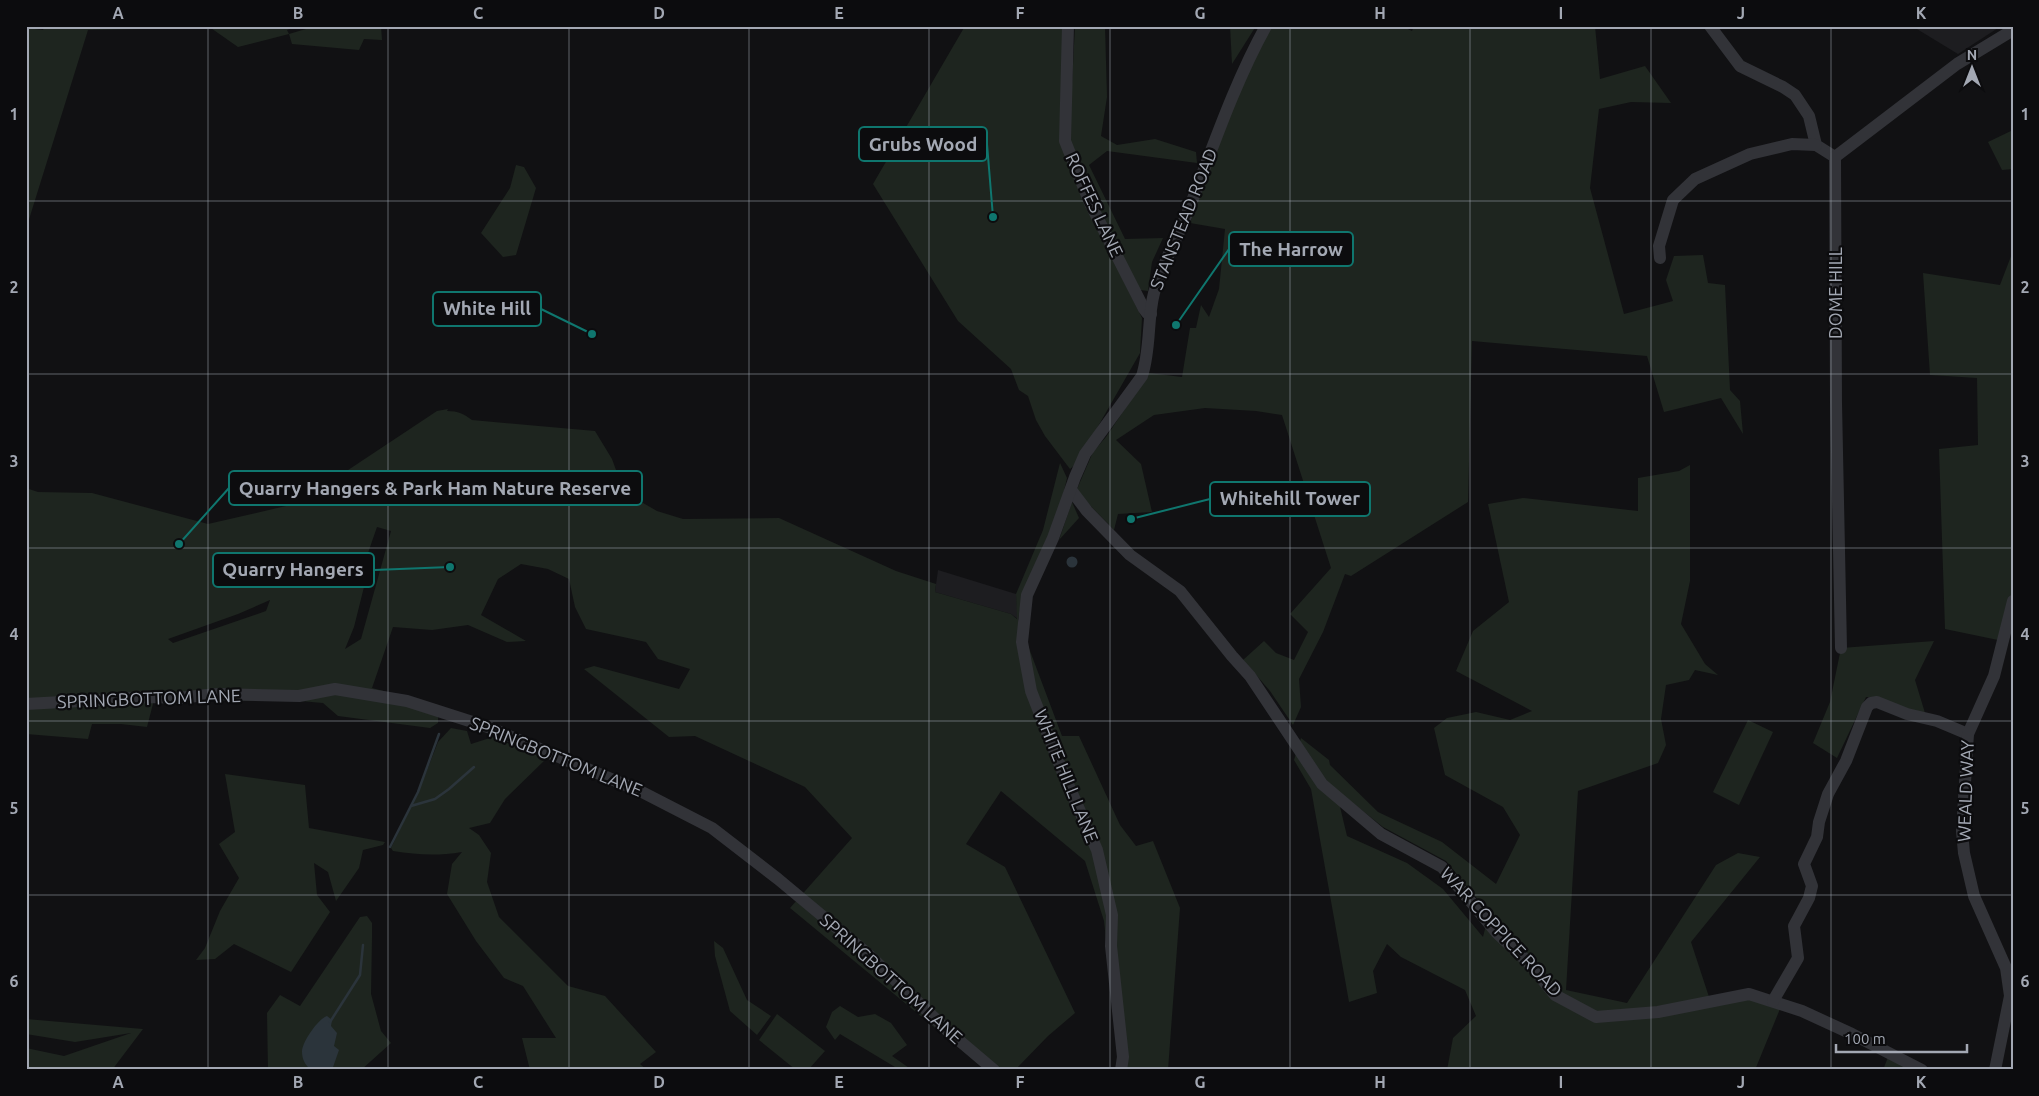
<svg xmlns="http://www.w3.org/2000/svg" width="2039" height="1096" font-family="Ubuntu,sans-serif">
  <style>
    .built { fill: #1d1d20 }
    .green { fill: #1e251f; fill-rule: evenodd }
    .water { fill: #2b343b }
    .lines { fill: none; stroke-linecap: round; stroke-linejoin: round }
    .stream { stroke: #2b343b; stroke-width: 2.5 }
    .minor { stroke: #323338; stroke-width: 12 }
    .grid { fill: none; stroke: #a3a8b3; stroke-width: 1; stroke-opacity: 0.55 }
    .labels { text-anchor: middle; stroke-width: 4.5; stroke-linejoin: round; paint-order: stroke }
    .street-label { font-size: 18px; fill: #a3a8b3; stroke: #0c0c0e }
    .leader { fill: none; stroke: #0f766e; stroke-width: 2 }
    .callout-dot { fill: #0f766e; stroke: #0c0c0e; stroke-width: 2 }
    .callout { fill: #0c0c0e; stroke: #0f766e; stroke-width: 2 }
    .callout-label { font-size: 19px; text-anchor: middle; font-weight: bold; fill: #a3a8b3 }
    .neatline { fill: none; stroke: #a3a8b3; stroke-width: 2 }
    .grid-label { font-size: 16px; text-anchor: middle; font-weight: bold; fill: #a3a8b3 }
  </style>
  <rect width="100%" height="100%" fill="#111113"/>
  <!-- built -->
  <g class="built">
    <polygon points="1912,26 2001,26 1958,54"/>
    <polygon points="938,570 1016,594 1018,619 1011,614 935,592"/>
  </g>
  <!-- green -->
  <g class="green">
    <polygon points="45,26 203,26 200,28 88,30 26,229 26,28 43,30"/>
    <polygon points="208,26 300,26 287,30 289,34 316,26 381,26 382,40 364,39 359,50 292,44 289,34 238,47"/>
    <polygon points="965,26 1064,26 1061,141 1108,249 1142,318 1140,353 1077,463 1070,469 1045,436 1036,420 1028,396 1019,390 1011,369 958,321 873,184"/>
    <polygon points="1075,26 1105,26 1107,97 1101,136 1117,145 1155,139 1196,152 1197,163 1107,151 1089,165 1125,239 1163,238 1152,262 1148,291 1140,290 1093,200 1069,143"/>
    <polygon points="1230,26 1256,26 1232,64"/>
    <polygon points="1272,26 1402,26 1412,31 1414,26 1595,26 1600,79 1645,66 1671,103 1631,102 1599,109 1590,188 1624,314 1673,301 1666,280 1674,256 1703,255 1708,283 1725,285 1730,390 1740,401 1743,434 1721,398 1664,412 1647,356 1472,341 1468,502 1351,576 1345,574 1323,632 1299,679 1301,707 1293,725 1270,691 1243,660 1264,641 1276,653 1294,660 1308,632 1290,614 1331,568 1282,415 1256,411 1205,408 1154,415 1116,440 1141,464 1152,512 1118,514 1114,530 1082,497 1077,489 1093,452 1106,437 1149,373 1182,377 1190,328 1196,328 1201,305 1209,317 1219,289 1225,229 1190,223 1241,81"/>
    <polygon points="2013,130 2013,169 2002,170 1988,142"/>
    <polygon points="516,165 524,167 536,188 516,255 503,257 481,233 510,188"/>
    <polygon points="2013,251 2013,599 1998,640 1945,629 1939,449 1978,445 1977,378 1930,375 1923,273 2000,285"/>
    <path d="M448 409 447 411C458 411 464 414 472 420L595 431 612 459 624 492 657 511 683 519 779 518 896 571 936 584 935 592 1011 614 1017 619 1016 594 1043 530 1060 463 1067 478 1063 495 1049 537 1023 594 1018 619 1062 736H1079L1120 825 1136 846 1153 841 1180 908 1168 1070H1118L1117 1045 1104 921 1085 861 1001 791 966 844 1005 867 1075 1013 1048 1036 1015 1070H986L790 908 852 838 805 787 695 736 669 737 584 669 594 666 679 689 690 669 658 659 646 642 586 629 575 607 569 579 548 569 521 564 498 579 481 615 526 641 507 642 468 625 432 630 393 627 372 688 438 705V723L430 728 338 716 323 703 300 701 154 700 147 727 121 724H92L88 739 26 734V488L38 492 92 493 208 524 286 506 333 480 437 411ZM377 527 391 531 361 639 345 649 354 627 366 579 360 576ZM270 600 266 611 173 643 168 639 238 614Z"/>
    <path d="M1690 465V581L1681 624 1705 664 1718 675 1695 670 1689 680 1666 685 1661 719 1666 745 1658 763 1578 791 1566 990 1627 1003 1716 865 1738 853 1760 857 1691 942 1710 1000 1749 994 1782 1004 1755 1070H1447L1453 1038 1476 1016 1465 990 1401 957 1387 944 1373 971 1377 993 1349 1002 1311 789 1294 760 1301 738 1329 760 1330 765 1378 812 1442 842 1496 884 1520 835 1503 807 1445 775 1434 728 1447 718 1476 712 1510 720 1532 711 1456 671 1473 631 1509 602 1488 504 1523 498 1638 511V478L1679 471ZM1336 790 1383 827 1446 861 1489 913 1483 937 1443 889 1407 863 1347 836Z"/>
    <polygon points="1072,502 1079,518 1059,540"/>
    <polygon points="1934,641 1915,680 1925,713 1909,711 1877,697 1866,697 1837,758 1813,743 1830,702 1841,648"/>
    <polygon points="1748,720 1773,732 1739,805 1713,792"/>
    <path d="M451 728 467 731 471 744 493 737 546 759 505 799 490 823 469 828 479 835 491 853 487 882 499 917 568 986 605 996 656 1052 640 1064 647 1070H530L522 1038H556L523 986 504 978 476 941 447 894 452 864 462 852C437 856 418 855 393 851L391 848 420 788 438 742Z"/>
    <polygon points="225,774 305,785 309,828 385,842 383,845 363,850 359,868 336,901 328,872 314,863 317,895 330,912 291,972 234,944 215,959 196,960 205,948 220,911 239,878 219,844 235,832"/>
    <polygon points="367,916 372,923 372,938 371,994 381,1031 391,1043 361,1070 268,1070 267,1013 280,995 300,1006 360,917"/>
    <polygon points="714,941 723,948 747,1000 771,1016 757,1035 730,1011 715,956"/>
    <polygon points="840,1006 858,1017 875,1014 891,1023 907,1045 892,1056 912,1070 900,1070 840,1034 835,1040 826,1027 832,1012"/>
    <polygon points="777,1014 825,1051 808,1070 796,1070 759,1040"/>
    <polygon points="26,1019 143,1029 112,1070 26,1070 26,1048 64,1056 131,1033 75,1042 26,1034"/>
    <polygon points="1890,1052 1922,1070 1883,1070"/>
  </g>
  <!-- water -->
  <g class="water">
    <circle cx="1072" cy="562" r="5.5"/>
    <path d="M327 1016 332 1020 331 1026 337 1033 334 1046 339 1050 332 1070H311C305 1065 302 1059 302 1052 302 1042 318 1019 327 1016Z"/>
  </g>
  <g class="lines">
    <!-- stream -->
    <g class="stream">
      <polyline points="411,806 435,799 449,789 474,767"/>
      <polyline points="390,847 418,792 439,734"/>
      <polyline points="330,1022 360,975 363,945"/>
    </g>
    <!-- minor -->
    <g class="minor">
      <polyline points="1068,26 1065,141 1090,203 1144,309 1147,313 1151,314"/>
      <polyline points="1710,26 1740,66 1783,87 1795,95 1809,116 1816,145 1835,157"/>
      <polyline points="1660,258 1659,246 1673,200 1695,179 1750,154 1792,144 1816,145"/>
      <polyline points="1071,490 1087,511 1130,555 1180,591 1232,656 1250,676 1322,784 1381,834 1442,867 1496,932 1528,962 1555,995 1596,1017 1658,1012 1749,994 1802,1011 1852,1034 1922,1070"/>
      <polyline points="1841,648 1836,403 1835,157 1957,64 2013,30"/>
      <polyline points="26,704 152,697 177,698 218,694 299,696 335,689 407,701 488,727 642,792 712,828 778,879 868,954 948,1031 994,1070"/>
      <polyline points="1773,1001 1798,958 1794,926 1809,898 1812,886 1804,864 1817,837 1819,822 1828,794 1846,761 1867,707 1871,703 1877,702 1907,714 1937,721 1968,734"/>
      <path d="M1121 1070 1123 1057 1111 946 1112 915 1097 850 1063 773 1031 691 1022 642 1027 595 1053 538 1075 477 1085 454 1142 376C1151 348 1147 320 1154 293 1162 264 1178 237 1189 209 1213 147 1234 84 1266 26"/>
      <polyline points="1995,1070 2010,996 2006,968 1974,896 1964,853 1962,831 1968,734 1994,676 2013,601"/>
    </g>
  </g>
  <!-- grid -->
  <path class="grid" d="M208 26V1070M388 26V1070M569 26V1070M749 26V1070M929 26V1070M1110 26V1070M1290 26V1070M1470 26V1070M1651 26V1070M1831 26V1070M26 201H2013M26 374H2013M26 548H2013M26 721H2013M26 895H2013"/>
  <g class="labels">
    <!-- street labels -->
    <g class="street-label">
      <text transform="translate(1094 205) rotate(65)" y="6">ROFFES LANE</text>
      <text transform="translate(1184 219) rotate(-68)" y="6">STANSTEAD ROAD</text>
      <text transform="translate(1836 293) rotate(-90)" y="6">DOME HILL</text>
      <text transform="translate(149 699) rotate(-2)" y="6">SPRINGBOTTOM LANE</text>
      <text transform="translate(556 757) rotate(22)" y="6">SPRINGBOTTOM LANE</text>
      <text transform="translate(1066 776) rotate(68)" y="6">WHITE HILL LANE</text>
      <text transform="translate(1966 791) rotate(-88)" y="6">WEALD WAY</text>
      <text transform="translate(1501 932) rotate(47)" y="6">WAR COPPICE ROAD</text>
      <text transform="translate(891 979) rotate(42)" y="6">SPRINGBOTTOM LANE</text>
    </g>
  </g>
  <!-- callouts -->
  <path class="leader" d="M993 217L987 144M1176 325L1229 249M592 334L541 309M179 544L229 488M1131 519L1210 499M450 567L374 570"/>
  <g class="callout-dot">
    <circle cx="993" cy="217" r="5"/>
    <circle cx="1176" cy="325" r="5"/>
    <circle cx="592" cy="334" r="5"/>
    <circle cx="179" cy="544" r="5"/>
    <circle cx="1131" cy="519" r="5"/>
    <circle cx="450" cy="567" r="5"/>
  </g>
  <g class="callout">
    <rect x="859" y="127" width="128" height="34" rx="5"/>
    <rect x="1229" y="232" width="124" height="34" rx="5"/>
    <rect x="433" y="292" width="108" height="34" rx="5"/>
    <rect x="229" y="471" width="413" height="34" rx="5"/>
    <rect x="1210" y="482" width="160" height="34" rx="5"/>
    <rect x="213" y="553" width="161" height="34" rx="5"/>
  </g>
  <g class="callout-label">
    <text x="923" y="151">Grubs Wood</text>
    <text x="1291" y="256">The Harrow</text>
    <text x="487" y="315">White Hill</text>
    <text x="435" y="495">Quarry Hangers &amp; Park Ham Nature Reserve</text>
    <text x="1290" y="505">Whitehill Tower</text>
    <text x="293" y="576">Quarry Hangers</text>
  </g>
  <!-- border -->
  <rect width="2039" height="1096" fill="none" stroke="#0c0c0e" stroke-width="55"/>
  <!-- north arrow -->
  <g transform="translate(1972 68)" stroke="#0c0c0e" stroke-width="4" paint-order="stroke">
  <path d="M0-4L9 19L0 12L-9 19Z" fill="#a3a8b3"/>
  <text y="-8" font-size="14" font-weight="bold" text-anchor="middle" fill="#a3a8b3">N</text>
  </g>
  <!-- scale -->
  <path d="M1836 1044v8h131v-8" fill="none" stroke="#a3a8b3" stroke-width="2.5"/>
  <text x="1844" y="1044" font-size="15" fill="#a3a8b3" stroke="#0c0c0e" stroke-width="4" paint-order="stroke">100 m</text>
  <rect x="28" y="28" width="1984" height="1040" class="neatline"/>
  <g class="grid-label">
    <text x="118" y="19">A</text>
    <text x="298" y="19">B</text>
    <text x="478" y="19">C</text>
    <text x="659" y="19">D</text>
    <text x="839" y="19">E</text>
    <text x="1020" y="19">F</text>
    <text x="1200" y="19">G</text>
    <text x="1380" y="19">H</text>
    <text x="1561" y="19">I</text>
    <text x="1741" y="19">J</text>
    <text x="1921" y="19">K</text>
    <text x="14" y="120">1</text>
    <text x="2025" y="120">1</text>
    <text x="14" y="293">2</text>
    <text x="2025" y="293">2</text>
    <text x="14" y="467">3</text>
    <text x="2025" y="467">3</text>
    <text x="14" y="640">4</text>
    <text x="2025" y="640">4</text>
    <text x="14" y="814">5</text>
    <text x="2025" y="814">5</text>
    <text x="14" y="987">6</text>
    <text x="2025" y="987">6</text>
    <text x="118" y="1088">A</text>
    <text x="298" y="1088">B</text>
    <text x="478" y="1088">C</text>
    <text x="659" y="1088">D</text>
    <text x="839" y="1088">E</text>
    <text x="1020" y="1088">F</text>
    <text x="1200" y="1088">G</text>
    <text x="1380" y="1088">H</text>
    <text x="1561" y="1088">I</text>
    <text x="1741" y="1088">J</text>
    <text x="1921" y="1088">K</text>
  </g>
</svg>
